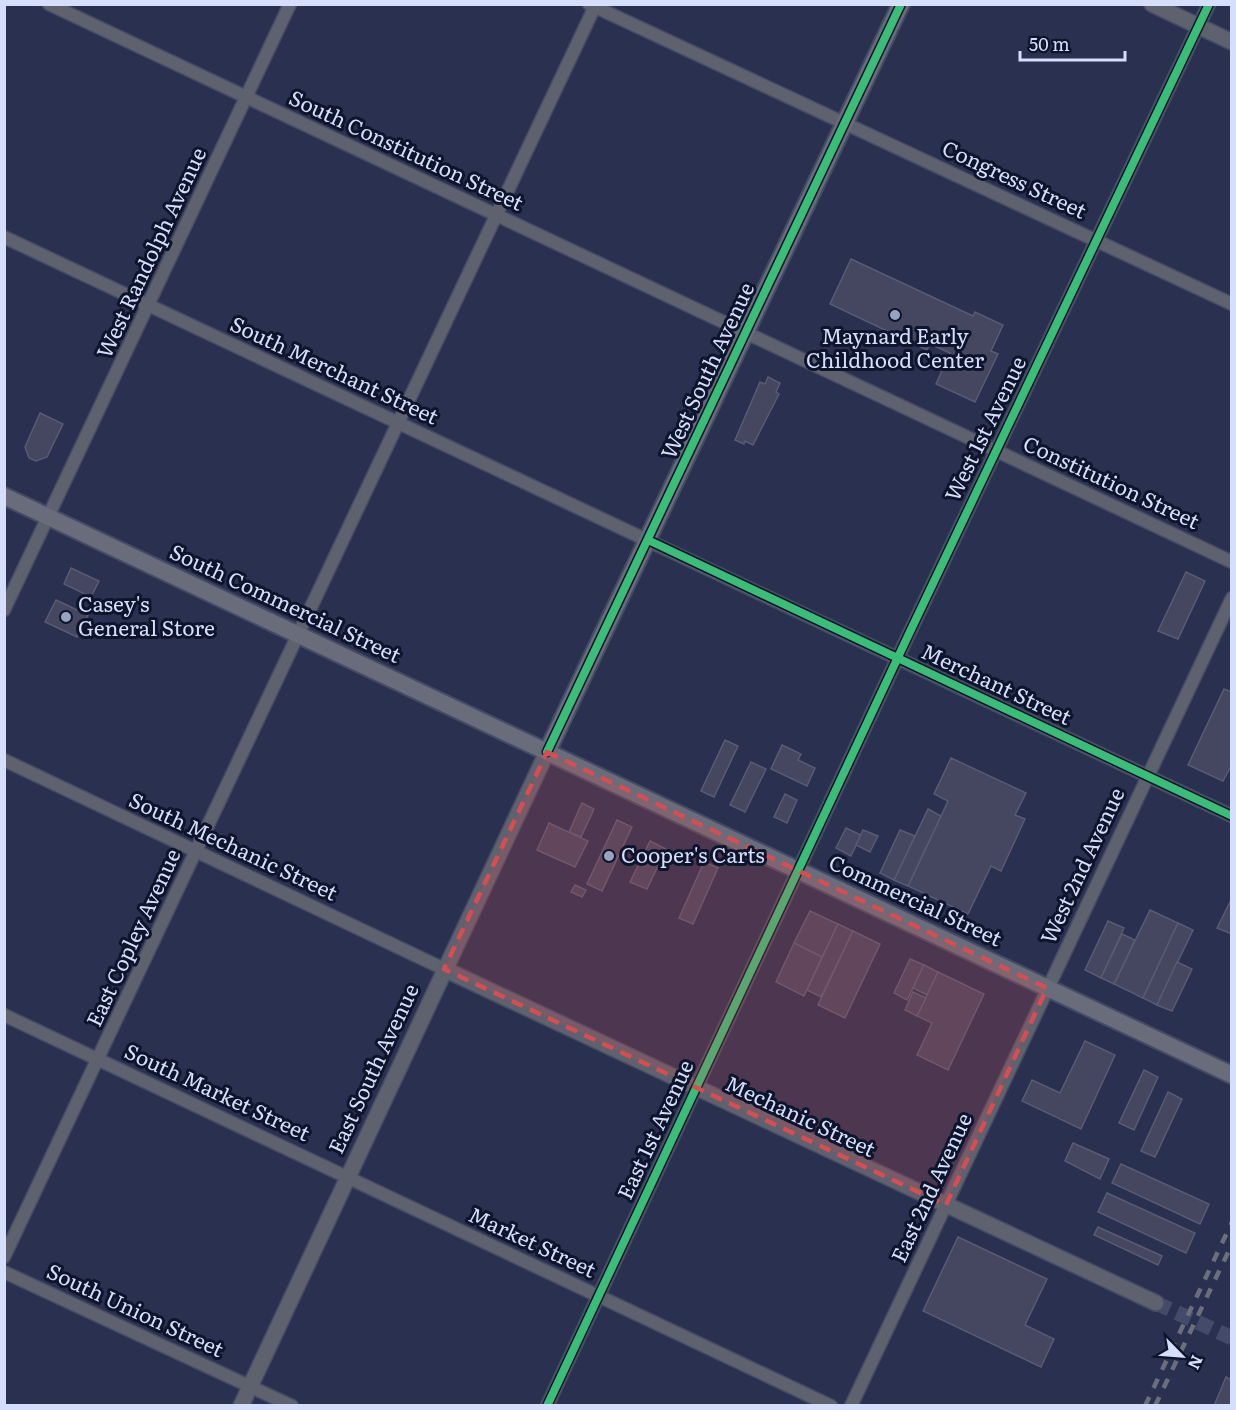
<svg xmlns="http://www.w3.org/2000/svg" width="1236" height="1410" font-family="Literata,serif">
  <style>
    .building { fill: #45465f; stroke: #595a74; stroke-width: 1.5 }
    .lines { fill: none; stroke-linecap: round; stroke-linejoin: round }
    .tertiary-tunnel { stroke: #444b6a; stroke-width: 15; stroke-dasharray: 15 8; stroke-linecap: butt }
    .minor-casing { stroke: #454b64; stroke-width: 15 }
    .tertiary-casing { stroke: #454b64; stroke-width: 18 }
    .secondary-casing { stroke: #454b64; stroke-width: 20 }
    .minor { stroke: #5e616e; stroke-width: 12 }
    .tertiary { stroke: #5e616e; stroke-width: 15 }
    .secondary { stroke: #686c7b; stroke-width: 16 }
    .rail { stroke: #6b6e7d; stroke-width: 4.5; stroke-dasharray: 10 10; stroke-linecap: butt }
    .cycleway-casing { stroke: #0d142c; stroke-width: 11 }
    .cycleway { stroke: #3abd76; stroke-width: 8 }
    .marked { fill: #d64d52; fill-opacity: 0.2; stroke: #d64d52; stroke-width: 4.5; stroke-dasharray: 12 8; stroke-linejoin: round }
    .poi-dot { fill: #99a2bf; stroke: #0d142c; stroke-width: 2 }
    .labels { text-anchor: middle; stroke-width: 6; stroke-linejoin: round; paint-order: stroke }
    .street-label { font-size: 21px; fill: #d5dffb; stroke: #0d142c }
    .poi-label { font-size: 21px; fill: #d5dffb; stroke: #0d142c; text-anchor: start }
  </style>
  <rect width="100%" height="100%" fill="#2a3150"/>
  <!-- building -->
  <g class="building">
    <polygon points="851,259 973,316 975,312 1003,325 991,351 998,354 975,402 936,384 950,353 930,344 927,350 830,304"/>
    <polygon points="768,377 780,383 776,392 779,394 753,445 745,441 744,444 735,440 760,382 765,384"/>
    <polygon points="40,413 63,424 47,457 36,461 29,458 25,447"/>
    <polygon points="71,568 99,581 91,597 64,584"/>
    <polygon points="1186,572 1205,581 1178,639 1158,631"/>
    <polygon points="56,600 88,615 77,637 45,622"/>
    <polygon points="1224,689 1232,692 1232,764 1223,781 1188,765"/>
    <polygon points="725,740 738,746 714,797 701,791"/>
    <polygon points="782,745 801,754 798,760 815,768 807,786 771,769"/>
    <polygon points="951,758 1026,793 1015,815 1025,819 1001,871 991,866 968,914 908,886 948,801 934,794"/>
    <polygon points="751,762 766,769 745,812 730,805"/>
    <polygon points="785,794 797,800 787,823 774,817"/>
    <polygon points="582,803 594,809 581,837 569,832"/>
    <polygon points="928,809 941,816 908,886 894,880"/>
    <polygon points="617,820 632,827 602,891 587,884"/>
    <polygon points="549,823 588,841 575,867 537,850"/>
    <polygon points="846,828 861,835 851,856 836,848"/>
    <polygon points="863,830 878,836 870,852 856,845"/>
    <polygon points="900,830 915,836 894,880 880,873"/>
    <polygon points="650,841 666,849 647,889 630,882"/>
    <polygon points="704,862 718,868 693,924 679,918"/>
    <polygon points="575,885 586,890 582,897 571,892"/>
    <polygon points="1232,898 1232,934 1217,928"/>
    <polygon points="1150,910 1178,923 1143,998 1114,984"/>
    <polygon points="810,911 838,924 822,957 794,943"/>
    <polygon points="1108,921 1124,928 1101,978 1085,970"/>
    <polygon points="1178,923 1193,930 1157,1005 1143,998"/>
    <polygon points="838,924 853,931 821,997 807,990"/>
    <polygon points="853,931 880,944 845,1018 818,1005"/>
    <polygon points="1122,934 1135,940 1114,984 1101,978"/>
    <polygon points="794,943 822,957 804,996 776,982"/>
    <polygon points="910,959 924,965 907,1000 894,993"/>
    <polygon points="1177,962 1192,969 1172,1011 1157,1005"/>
    <polygon points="924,965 938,972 927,995 913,988"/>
    <polygon points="938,972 984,994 948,1070 917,1055 932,1023 917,1016"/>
    <polygon points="913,992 926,998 917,1016 905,1010"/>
    <polygon points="1085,1041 1115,1055 1081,1129 1022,1101 1032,1080 1060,1093"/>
    <polygon points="1144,1070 1158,1077 1134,1130 1119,1123"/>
    <polygon points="1168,1092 1182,1099 1155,1157 1141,1151"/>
    <polygon points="1073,1143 1109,1159 1100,1179 1065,1161"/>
    <polygon points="1121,1164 1209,1204 1200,1224 1112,1183"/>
    <polygon points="1107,1193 1195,1233 1186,1253 1098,1212"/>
    <polygon points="1098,1227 1162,1256 1158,1265 1094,1235"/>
    <polygon points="958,1237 1047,1279 1025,1325 1054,1339 1041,1367 923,1311"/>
    <polygon points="1226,1377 1232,1380 1232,1406 1214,1406"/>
  </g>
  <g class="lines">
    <!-- tertiary-tunnel -->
    <polyline class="tertiary-tunnel" points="1156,1303 1232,1338"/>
    <!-- minor casing -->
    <g class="minor-casing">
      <g id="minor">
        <polyline points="49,4 1232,562"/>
        <polyline points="589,4 1232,304"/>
        <polyline points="4,237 1232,816"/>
        <polyline points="4,610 290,4"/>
        <polyline points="4,760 444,969"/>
        <polyline points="4,1015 831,1406"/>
        <polyline points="4,1257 596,4"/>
        <polyline points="4,1272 292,1406"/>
        <polyline points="547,1406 907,638 1209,4"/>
        <polyline points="851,1406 1232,598"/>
      </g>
    </g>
    <!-- tertiary casing -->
    <g class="tertiary-casing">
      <g id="tertiary">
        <polyline points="1152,4 1232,42"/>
        <polyline points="444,969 1156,1303"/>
        <polyline points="241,1406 547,752"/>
      </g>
    </g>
    <!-- secondary casing -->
    <g class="secondary-casing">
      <g id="secondary">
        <polyline points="4,496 1232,1075"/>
        <polyline points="547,752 901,4"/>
      </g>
    </g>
    <!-- minor -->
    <use href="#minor" class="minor"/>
    <!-- tertiary -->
    <use href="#tertiary" class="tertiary"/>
    <!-- secondary -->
    <use href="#secondary" class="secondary"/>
    <!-- rail -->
    <g class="rail">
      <polyline points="1145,1406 1232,1222"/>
      <polyline points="1155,1406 1232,1244"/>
    </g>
    <!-- cycleway casing -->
    <g class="cycleway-casing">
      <g id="cycleway">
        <polyline points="648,540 1232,816"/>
        <polyline points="547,752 901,4"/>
        <polyline points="547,1406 907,638 1209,4"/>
      </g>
    </g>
    <!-- cycleway -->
    <use href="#cycleway" class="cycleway"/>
  </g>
  <!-- marked area -->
  <path class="marked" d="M547 752 1047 988 946 1205 444 969Z"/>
  <!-- markers -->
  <g class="poi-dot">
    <circle cx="895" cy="315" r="6"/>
    <circle cx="66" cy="617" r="6"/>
    <circle cx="609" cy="856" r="6"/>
  </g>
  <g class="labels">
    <!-- street labels -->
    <g class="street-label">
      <text transform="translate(406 151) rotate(25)" y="7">South Constitution Street</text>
      <text transform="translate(1014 180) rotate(25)" y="7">Congress Street</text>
      <text transform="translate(152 253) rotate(-65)" y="7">West Randolph Avenue</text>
      <text transform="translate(334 371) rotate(25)" y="7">South Merchant Street</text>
      <text transform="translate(708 371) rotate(-65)" y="7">West South Avenue</text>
      <text transform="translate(986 429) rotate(-64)" y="7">West 1st Avenue</text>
      <text transform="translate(1111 483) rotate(25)" y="7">Constitution Street</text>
      <text transform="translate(285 604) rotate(25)" y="7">South Commercial Street</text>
      <text transform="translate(996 685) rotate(25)" y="7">Merchant Street</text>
      <text transform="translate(233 847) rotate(25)" y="7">South Mechanic Street</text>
      <text transform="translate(1083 866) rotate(-65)" y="7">West 2nd Avenue</text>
      <text transform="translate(915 901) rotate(25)" y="7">Commercial Street</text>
      <text transform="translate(134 938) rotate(-65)" y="7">East Copley Avenue</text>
      <text transform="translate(374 1069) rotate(-65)" y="7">East South Avenue</text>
      <text transform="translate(217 1093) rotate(25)" y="7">South Market Street</text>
      <text transform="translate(800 1117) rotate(25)" y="7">Mechanic Street</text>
      <text transform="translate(656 1130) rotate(-65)" y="7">East 1st Avenue</text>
      <text transform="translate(932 1188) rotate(-65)" y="7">East 2nd Avenue</text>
      <text transform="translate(532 1243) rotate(25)" y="7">Market Street</text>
      <text transform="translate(135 1311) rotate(25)" y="7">South Union Street</text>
    </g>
    <!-- poi labels -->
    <g class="poi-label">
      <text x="895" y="344" text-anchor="middle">Maynard Early<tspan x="895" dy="24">Childhood Center</tspan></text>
      <text x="78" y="612">Casey's<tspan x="78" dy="24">General Store</tspan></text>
      <text x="621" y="863">Cooper's Carts</text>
    </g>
  </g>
  <!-- border -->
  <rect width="1236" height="1410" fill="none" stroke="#d5dffb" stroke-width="12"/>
  <!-- north arrow -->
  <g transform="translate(1182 1356) rotate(115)" stroke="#0d142c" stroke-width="4.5" paint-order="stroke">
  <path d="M0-4.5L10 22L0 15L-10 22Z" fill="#d5dffb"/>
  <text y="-9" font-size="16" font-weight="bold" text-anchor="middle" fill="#d5dffb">N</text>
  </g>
  <!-- scale -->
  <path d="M1020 51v9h105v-9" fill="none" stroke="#d5dffb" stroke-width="3"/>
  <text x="1029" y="51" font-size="18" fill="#d5dffb" stroke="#0d142c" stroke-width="4.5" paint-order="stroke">50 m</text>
</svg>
